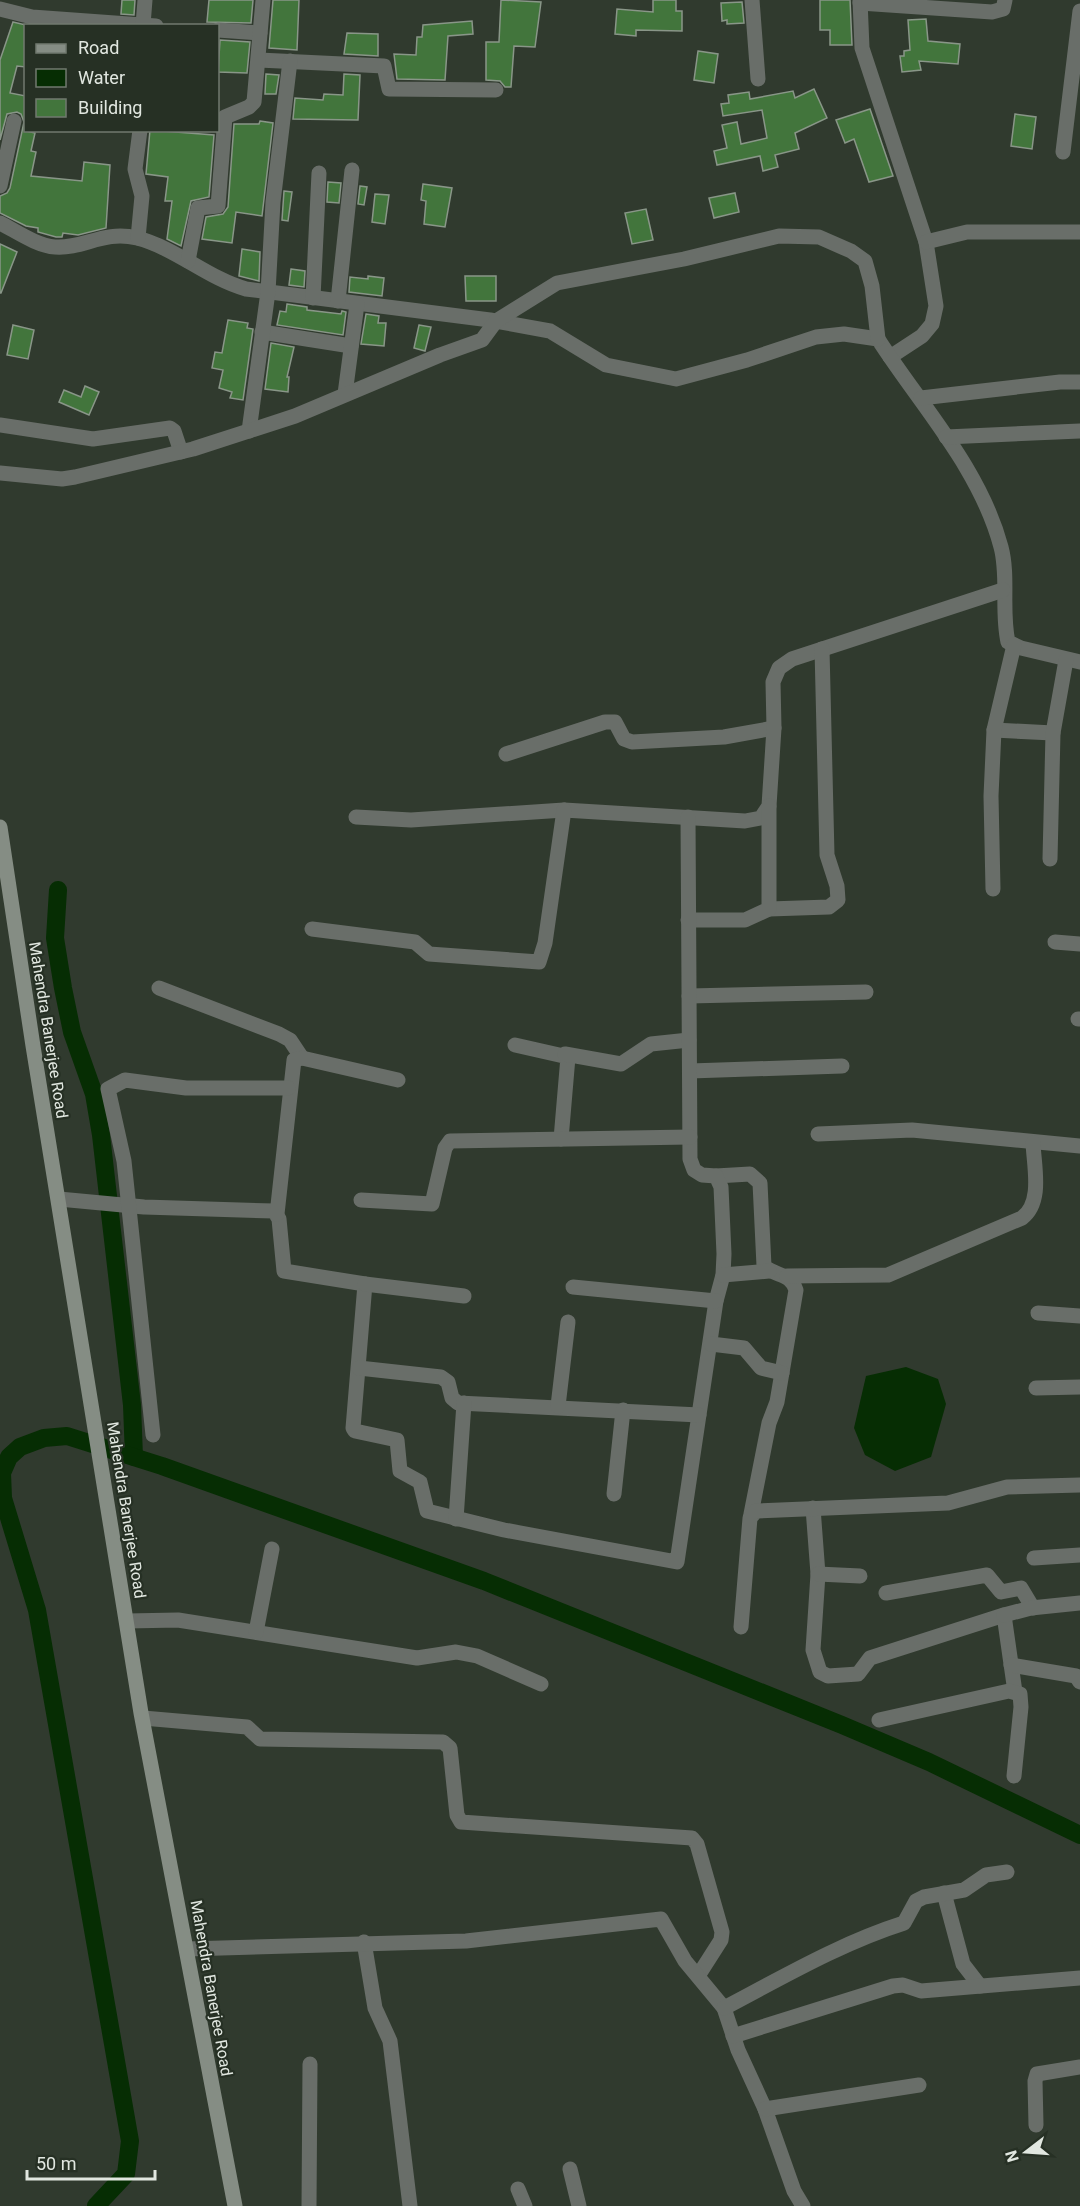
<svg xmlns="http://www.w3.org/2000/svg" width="1080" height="2206" font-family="Roboto,sans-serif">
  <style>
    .water { fill: #062d03 }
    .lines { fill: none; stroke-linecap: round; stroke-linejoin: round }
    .canal { stroke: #062d03; stroke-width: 18 }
    .building { fill: #42753c; stroke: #899688; stroke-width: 1.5 }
    .street { stroke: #696e69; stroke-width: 15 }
    .secondary { stroke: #858d84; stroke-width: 15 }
    .labels { text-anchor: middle; stroke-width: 4.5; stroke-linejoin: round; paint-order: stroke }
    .street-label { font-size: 16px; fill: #e1e7e0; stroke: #263024 }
  </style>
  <rect width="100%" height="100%" fill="#303a2e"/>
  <!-- water -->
  <polygon class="water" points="906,1367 938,1379 946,1404 931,1457 895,1471 865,1455 854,1428 866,1376"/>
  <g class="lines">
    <!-- canal -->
    <g class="canal">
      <polyline points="58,890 55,938 63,988 72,1032 94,1094 101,1135 132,1405 134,1457"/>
      <polyline points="96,2206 126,2174 130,2141 37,1610 3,1498 2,1473 9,1457 20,1447 44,1438 67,1436 162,1466 484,1581 842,1725 929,1762 1080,1835"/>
    </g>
  </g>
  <!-- building -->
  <g class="building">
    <polygon points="122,0 135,0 134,15 121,14"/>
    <polygon points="209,0 253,0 251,23 207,22"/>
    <polygon points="273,0 299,0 297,50 269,48"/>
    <polygon points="501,0 541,2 535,47 514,46 511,87 505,87 500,81 486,80 486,42 499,42"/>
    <polygon points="653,0 676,0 676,11 682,11 682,31 636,30 636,36 615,34 617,9 653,12"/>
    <polygon points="820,0 850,0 852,45 830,45 830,30 820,30"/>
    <polygon points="742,2 744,23 727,24 727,20 722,21 721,3"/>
    <polygon points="926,19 928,41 960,44 958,64 919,61 921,70 902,72 900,56 904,56 904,51 910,50 908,20"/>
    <polygon points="472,21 473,34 448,36 445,80 397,79 394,54 416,55 417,37 422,37 423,25"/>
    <polygon points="13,22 26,25 26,67 17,66 10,93 26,96 26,131 35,133 31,151 36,152 31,176 82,181 84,162 110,165 106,228 78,235 63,233 62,237 56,237 38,232 38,228 26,226 0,213 0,196 7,193 10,188 24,122 21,114 17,112 7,114 0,140 0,60"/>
    <polygon points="347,33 378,34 378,56 344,54"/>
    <polygon points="220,40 250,42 247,73 218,72"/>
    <polygon points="698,51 718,54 714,83 694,80"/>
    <polygon points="266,74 279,75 276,94 265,94"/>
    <polygon points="344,74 360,75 358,120 293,119 295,98 323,100 324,94 343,95"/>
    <polygon points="814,89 827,118 795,133 799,149 775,155 778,167 763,171 760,156 717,165 714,151 727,148 722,125 737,122 741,144 767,138 762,110 723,116 721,104 729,103 728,95 749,92 750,99 793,91 795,98"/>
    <polygon points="870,109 893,176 869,182 854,139 845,143 836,120"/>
    <polygon points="1015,114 1036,117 1032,149 1011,146"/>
    <polygon points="260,121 273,123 262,216 236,212 232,243 202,239 206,217 223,214 228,207 234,124 259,124"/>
    <polygon points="150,130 214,135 209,197 191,201 181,246 167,239 172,201 165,201 168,177 146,174"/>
    <polygon points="328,182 341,183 339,203 327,202"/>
    <polygon points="423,184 452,188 445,227 424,224 426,201 421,200"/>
    <polygon points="360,186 367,187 364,205 358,204"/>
    <polygon points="284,191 292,192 288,221 282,220"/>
    <polygon points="735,193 739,212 714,218 709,198"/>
    <polygon points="375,194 389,195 385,224 372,222"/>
    <polygon points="646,209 653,240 632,244 625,213"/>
    <polygon points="0,244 17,252 1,293 0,293"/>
    <polygon points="242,249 260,252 259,281 239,276"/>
    <polygon points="291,269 305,271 304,287 289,285"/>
    <polygon points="368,276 384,278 382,296 349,292 350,277 368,279"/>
    <polygon points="465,276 496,276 496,301 466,301"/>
    <polygon points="287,304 307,307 307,310 341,314 342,311 346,312 343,335 277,325 280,311 286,312"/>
    <polygon points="366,314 379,316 378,323 386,323 384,346 361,344"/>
    <polygon points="228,320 248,323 247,328 253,329 243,400 230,398 232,392 219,388 223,370 212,368 215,352 222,353"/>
    <polygon points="13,325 34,330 28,359 7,355"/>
    <polygon points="419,325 431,327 425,351 414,348"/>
    <polygon points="271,343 294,347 287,377 289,377 288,392 265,389"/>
    <polygon points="85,386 99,392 89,415 59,402 64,390 81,397"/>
  </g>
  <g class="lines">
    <!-- street -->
    <g class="street">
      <polyline points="752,0 758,79"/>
      <polyline points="860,0 862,48 926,242 936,306 932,324 922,336 890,357"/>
      <polyline points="860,3 992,12 1003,9 1005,0"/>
      <polyline points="0,9 32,17 156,26"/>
      <polyline points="143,25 145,0"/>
      <polyline points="218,30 260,33"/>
      <polyline points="259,60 384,66 389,89 496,90"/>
      <polyline points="1063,152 1080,11"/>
      <polyline points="0,186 14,121"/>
      <path d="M0 223C16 231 37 246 55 247 84 249 103 230 137 238 176 248 207 278 246 289L490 320 550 331 606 365 676 379 747 360 816 337 844 334 878 339C921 406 980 468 1001 547 1009 577 1001 611 1008 642L1021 648 1080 662"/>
      <polyline points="138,238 142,196 135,169 140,130"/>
      <polyline points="926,242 967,232 1080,232"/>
      <polyline points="188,261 198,208 218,206 225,117 249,107 254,102 263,0"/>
      <polyline points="313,298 319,173"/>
      <polyline points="338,301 352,170"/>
      <polyline points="262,332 351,346"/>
      <polyline points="345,394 357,304"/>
      <polyline points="921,398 1060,382 1080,382"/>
      <polyline points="0,425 93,439 170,428 174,431 181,452"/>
      <polyline points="249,431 268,292 273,202 290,61"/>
      <polyline points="946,437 1080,431"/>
      <polyline points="0,473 62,479 75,477 193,449 295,416 440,355 482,340 496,321 557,283 684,259 779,236 819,237 851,251 865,261 872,286 878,339"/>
      <polyline points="994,730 1053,733"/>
      <polyline points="506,754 605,722 615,722 624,739 632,742 724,737 774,728"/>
      <polyline points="356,817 411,820 564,810 745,821 761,818 769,806 774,728 773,682 779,668 792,659 1003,590"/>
      <polyline points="1050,859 1053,733 1066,660"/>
      <polyline points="993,889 991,796 994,730 1014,645"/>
      <polyline points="769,909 829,907 838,900 837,886 827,855 822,649"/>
      <polyline points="688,920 745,920 769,909 769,806"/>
      <polyline points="312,929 415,942 429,954 539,962 545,943 564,810"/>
      <polyline points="1055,942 1080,944"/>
      <polyline points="159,988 279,1034 290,1040 302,1058"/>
      <polyline points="689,996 866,992"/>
      <polyline points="1078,1019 1080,1019"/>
      <polyline points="515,1045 568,1057 561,1139"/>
      <polyline points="565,1054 621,1064 651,1044 689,1040"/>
      <polyline points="690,1071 842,1066"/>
      <polyline points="818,1134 912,1130 1080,1146"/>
      <path d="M716 1176 750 1174 760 1183 764 1266C776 1277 790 1272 796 1290L777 1402 769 1423 751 1514"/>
      <polyline points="59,1199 144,1207 274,1211 279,1219 284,1271 365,1284 353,1428 355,1431 397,1440 400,1471 420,1482 427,1511 504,1530 677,1562 716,1301 723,1275 724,1254 721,1187 716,1176 702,1175 694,1170 690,1159 688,817"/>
      <polyline points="361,1200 432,1204 445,1148 450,1141 690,1137"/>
      <polyline points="277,1214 294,1060 302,1058 398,1080"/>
      <polyline points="723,1275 769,1271"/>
      <path d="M787 1276 888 1275 1022 1218C1043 1202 1034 1167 1033 1143"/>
      <polyline points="365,1284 464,1296"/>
      <polyline points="573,1287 716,1301"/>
      <polyline points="1038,1313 1080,1316"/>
      <polyline points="711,1344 744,1348 761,1368 782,1373"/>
      <polyline points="359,1368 441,1377 448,1382 452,1398 458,1403 699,1415"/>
      <polyline points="1036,1388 1080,1387"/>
      <polyline points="558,1406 568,1322"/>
      <polyline points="153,1435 124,1161 108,1089 125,1080 186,1088 288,1088"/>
      <polyline points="614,1494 623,1410"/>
      <polyline points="813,1508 818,1574 813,1650 820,1672 828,1676 858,1674 870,1658 1004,1615 1015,1692"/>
      <polyline points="456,1519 464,1403"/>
      <polyline points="1034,1558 1080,1555"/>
      <polyline points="818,1574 860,1576"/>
      <polyline points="886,1593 987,1575 1001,1592 1021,1588 1033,1608"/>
      <polyline points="1004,1615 1031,1608 1080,1603"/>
      <polyline points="127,1621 178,1620 417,1658 456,1652 477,1656 541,1684"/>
      <polyline points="741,1627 750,1518 756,1511 948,1503 1007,1487 1080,1485"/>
      <polyline points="256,1632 272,1549"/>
      <polyline points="1011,1665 1076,1676 1080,1682"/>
      <polyline points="143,1718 247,1727 260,1739 443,1742 450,1748 457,1815 461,1822 692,1838 697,1844 722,1932 721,1940 698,1976"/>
      <polyline points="879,1720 1009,1691 1020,1694 1021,1707 1014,1776"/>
      <polyline points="944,1893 963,1964 980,1986"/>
      <polyline points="364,1942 375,2008 390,2041 410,2206"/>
      <polyline points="187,1949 466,1941 661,1919 685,1961 724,2008 738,2050 765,2109 794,2191 803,2206"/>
      <path d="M724 2008C783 1977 841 1943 904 1923L916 1901 924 1897 964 1890 986 1875 1007 1872"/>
      <polyline points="733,2036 893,1986 903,1985 921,1991 1080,1978"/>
      <polyline points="765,2109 919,2085"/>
      <polyline points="1036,2125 1035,2081 1037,2074 1080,2067"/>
      <polyline points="570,2169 579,2206"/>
      <polyline points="518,2189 525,2206"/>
      <polyline points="309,2206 310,2064"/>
    </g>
    <!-- secondary -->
    <polyline class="secondary" points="0,827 33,1046 141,1713 235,2206"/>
  </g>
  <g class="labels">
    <!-- street labels -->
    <g class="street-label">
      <text transform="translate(49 1030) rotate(81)" y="6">Mahendra Banerjee Road</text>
      <text transform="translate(127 1510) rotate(81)" y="6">Mahendra Banerjee Road</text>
      <text transform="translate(212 1988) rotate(80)" y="6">Mahendra Banerjee Road</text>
    </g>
  </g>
  <!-- legend -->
  <rect x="24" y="24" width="195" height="108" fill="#263024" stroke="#71796f" stroke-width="1.5"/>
  <rect x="36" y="44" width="30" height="9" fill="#858d84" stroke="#71796f" stroke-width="1.5"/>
  <text x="78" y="54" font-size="18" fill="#e1e7e0">Road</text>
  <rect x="36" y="69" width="30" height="18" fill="#062d03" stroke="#71796f" stroke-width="1.5"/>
  <text x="78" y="84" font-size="18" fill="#e1e7e0">Water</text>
  <rect x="36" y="99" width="30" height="18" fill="#42753c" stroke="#71796f" stroke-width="1.5"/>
  <text x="78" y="114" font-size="18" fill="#e1e7e0">Building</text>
  <!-- north arrow -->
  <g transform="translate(1026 2152) rotate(253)" stroke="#263024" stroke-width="4.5" paint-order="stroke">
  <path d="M0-4.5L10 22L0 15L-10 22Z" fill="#e1e7e0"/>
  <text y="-9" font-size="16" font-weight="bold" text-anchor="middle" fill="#e1e7e0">N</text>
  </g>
  <!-- scale -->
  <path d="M27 2170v9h128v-9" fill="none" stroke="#e1e7e0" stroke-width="3"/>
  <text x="36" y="2170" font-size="18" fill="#e1e7e0" stroke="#263024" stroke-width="4.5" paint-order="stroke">50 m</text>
</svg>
